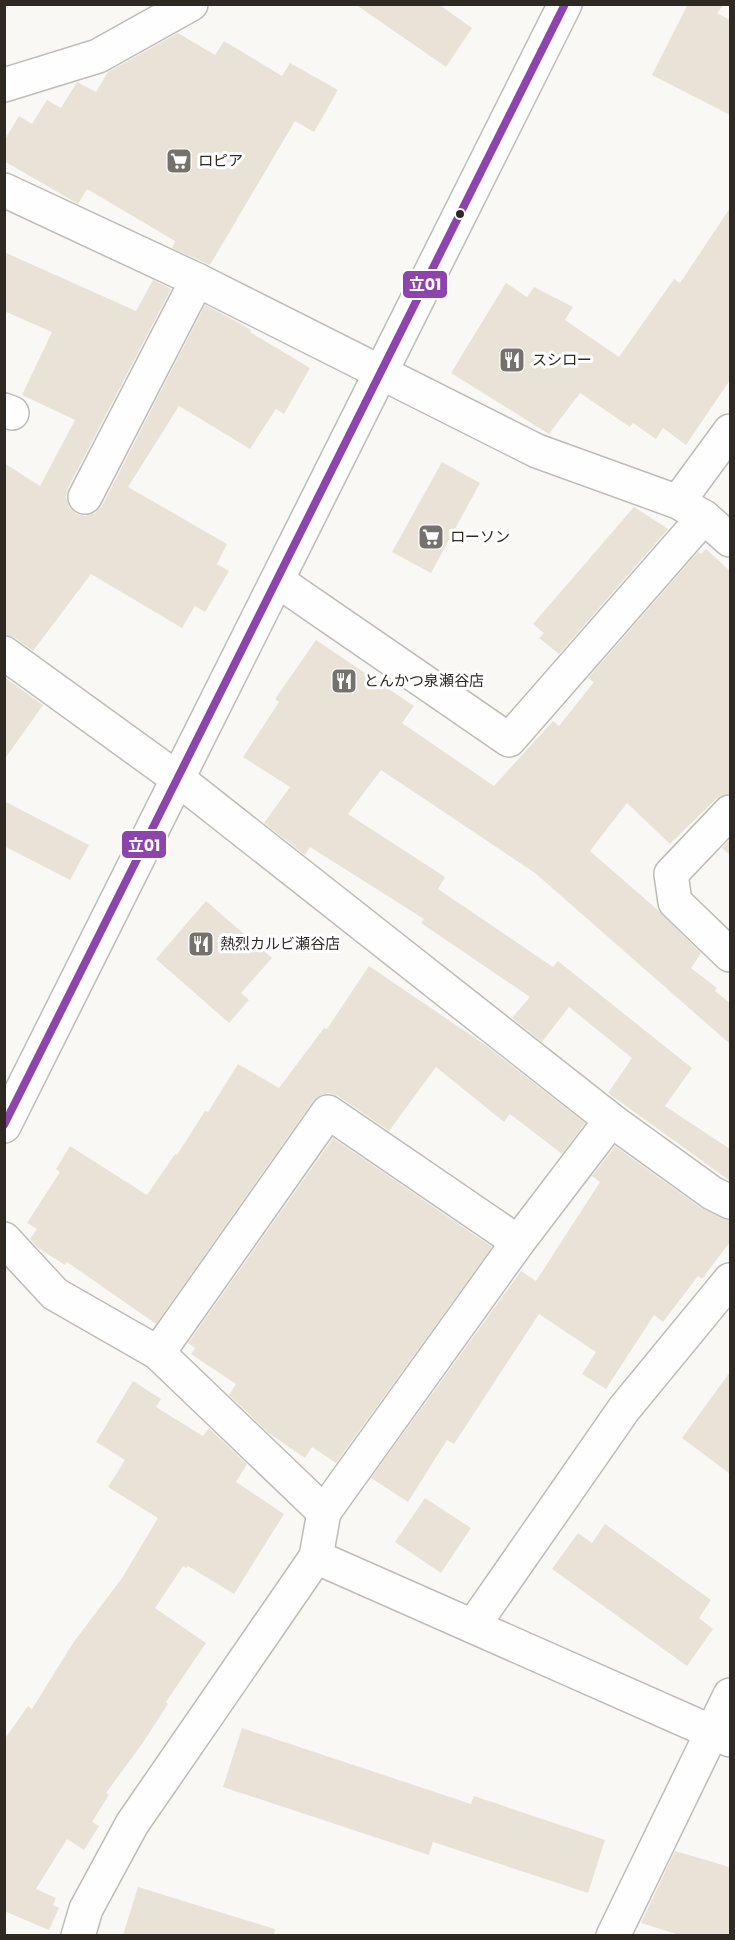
<svg xmlns="http://www.w3.org/2000/svg" width="735" height="1940" font-family="Poppins,'Noto Sans JP',sans-serif">
  <style>
    .building { fill: #e9e3d7 }
    .lines { fill: none; stroke-linecap: round; stroke-linejoin: round }
    .minor-casing { stroke: #bfbcb7; stroke-width: 36 }
    .major-casing { stroke: #bfbcb7; stroke-width: 36 }
    .minor { stroke: #fefefe; stroke-width: 33 }
    .major { stroke: #fefefe; stroke-width: 33 }
    .bus-1-casing { stroke: #fff; stroke-width: 12 }
    .bus-1 { stroke: #8e44ad; stroke-width: 8 }
    .bus-dot { fill: #2e2a23; stroke: #fff; stroke-width: 2 }
    .labels { text-anchor: middle; stroke-width: 6; stroke-linejoin: round; paint-order: stroke }
    .poi-label { font-size: 15px; fill: #2e2a23; stroke: #fff; text-anchor: start }
    .line-badge { stroke: #fff; stroke-width: 2 }
    .badge-label { font-size: 16px; text-anchor: middle; font-weight: bold; fill: #fff }
  </style>
  <rect width="100%" height="100%" fill="#faf8f5"/>
  <!-- building -->
  <g class="building">
    <polygon points="355,4 438,4 472,28 446,67"/>
    <polygon points="688,4 724,4 717,13 730,20 730,115 652,75"/>
    <polygon points="178,33 215,55 224,41 282,76 290,63 338,90 314,132 295,121 210,265 172,248 175,241 87,189 78,204 4,161 4,141 19,116 32,124 47,100 61,108 77,82 96,92 108,72"/>
    <polygon points="730,208 730,380 686,445 663,428 656,439 633,423 630,427 580,393 549,434 451,373 506,283 527,297 534,287 573,307 565,320 619,357 674,279 680,283"/>
    <polygon points="4,252 136,311 153,280 171,289 68,488 66,497 69,507 77,514 85,516 95,513 102,506 205,305 232,319 251,330 250,332 310,368 284,414 276,409 250,449 179,406 128,487 227,544 217,564 229,571 205,612 195,606 182,628 91,574 33,651 15,638 4,634 4,463 40,486 75,420 22,395 52,332 4,311"/>
    <polygon points="442,462 480,483 431,573 392,552"/>
    <polygon points="634,507 668,529 559,654 539,638 544,633 533,624"/>
    <polygon points="706,549 730,571 730,794 716,799 670,844 627,803 590,851 660,912 701,953 691,968 717,988 715,991 730,1003 730,1044 535,873 381,770 348,814 445,877 438,889 553,967 558,961 692,1068 665,1106 730,1149 730,1181 608,1093 632,1058 569,1007 542,1042 512,1018 530,997 421,923 424,919 310,847 305,855 264,823 290,787 243,757 279,702 275,699 316,640 414,706 402,723 494,786 553,721 559,726 594,682 588,678 698,552 701,554"/>
    <polygon points="4,677 43,705 4,760"/>
    <polygon points="4,801 89,845 70,880 4,846"/>
    <polygon points="730,839 730,855 722,848"/>
    <polygon points="206,901 272,958 241,993 249,1000 229,1023 156,959"/>
    <polygon points="369,966 484,1044 585,1123 562,1154 510,1114 504,1122 436,1067 389,1131 338,1096 329,1093 321,1095 313,1101 156,1324 67,1262 65,1265 38,1248 30,1239 37,1229 27,1223 60,1172 56,1169 70,1146 147,1195 175,1154 177,1155 205,1111 208,1112 238,1064 279,1088 324,1028 327,1029"/>
    <polygon points="333,1138 492,1247 336,1463 312,1447 305,1458 270,1434 229,1395 236,1384 191,1354 195,1348 188,1343"/>
    <polygon points="615,1146 701,1208 730,1221 730,1242 702,1279 698,1276 663,1322 654,1315 606,1389 582,1374 596,1352 539,1314 454,1444 447,1440 408,1502 371,1478 521,1271 536,1281 600,1182 592,1176"/>
    <polygon points="730,1372 730,1474 682,1438"/>
    <polygon points="133,1381 161,1399 156,1407 203,1436 209,1428 247,1464 236,1482 284,1514 234,1594 188,1566 186,1568 183,1566 155,1608 206,1643 166,1702 168,1704 142,1744 106,1793 109,1795 92,1822 99,1826 84,1850 67,1839 36,1889 56,1898 53,1905 59,1908 49,1930 4,1911 4,1740 28,1706 32,1709 73,1643 122,1578 158,1518 108,1487 125,1460 96,1442"/>
    <polygon points="425,1498 471,1528 441,1573 395,1542"/>
    <polygon points="605,1524 711,1600 699,1618 713,1629 687,1666 552,1569 578,1533 592,1543"/>
    <polygon points="242,1728 471,1804 474,1796 605,1840 588,1893 433,1842 429,1855 223,1787"/>
    <polygon points="675,1851 730,1867 730,1935 680,1935 641,1923"/>
    <polygon points="138,1887 275,1929 274,1935 123,1935"/>
  </g>
  <g class="lines">
    <!-- minor casing -->
    <g class="minor-casing">
      <g id="minor">
        <polyline points="4,85 98,56 191,4"/>
        <polyline points="4,190 197,280 537,451 678,502 704,517 730,540"/>
        <polyline points="4,410 12,413"/>
        <polyline points="85,497 197,280"/>
        <polyline points="678,502 730,431"/>
        <polyline points="278,581 509,740 704,517"/>
        <polyline points="4,653 178,779 611,1120 712,1193 730,1202"/>
        <polyline points="730,812 671,874 675,902 730,955"/>
        <polyline points="4,1239 55,1294 158,1353 324,1512 316,1557 730,1740"/>
        <polyline points="158,1353 328,1112 518,1242"/>
        <polyline points="324,1512 518,1242 611,1120"/>
        <polyline points="473,1626 624,1409 730,1280"/>
        <polyline points="78,1936 86,1909 132,1824 316,1557"/>
        <polyline points="613,1936 730,1695"/>
      </g>
    </g>
    <!-- major casing -->
    <g class="major-casing">
      <polyline id="major" points="4,1126 565,4"/>
    </g>
    <!-- minor -->
    <use href="#minor" class="minor"/>
    <!-- major -->
    <use href="#major" class="major"/>
    <!-- bus-1 casing -->
    <g class="bus-1-casing">
      <polyline id="bus-1" points="4,1125 565,4"/>
    </g>
    <!-- bus-1 -->
    <use href="#bus-1" class="bus-1"/>
  </g>
  <!-- icons -->
  <defs>
    <g id="supermarket-square" transform="scale(1.35)"><rect x="-9" y="-9" width="18" height="18" rx="4" fill="#75726c" stroke="#fff"/><path d="M-6-5.5h2.5l.6 2H6L4.5 2H-2.5L-4.4-4H-6ZM-1.5 3.2a1.3 1.3 0 1 0 .1 0ZM3 3.2a1.3 1.3 0 1 0 .1 0Z" fill="#fff"/></g>
    <g id="restaurant-square" transform="scale(1.35)"><rect x="-9" y="-9" width="18" height="18" rx="4" fill="#75726c" stroke="#fff"/><path d="M-5-6h1v4h1v-4h1v4h1v-4h1v5L-1.5 .5V6h-2V.5L-5-1ZM5-6V6H3V1.5H1.5Q1.5-4 5-6Z" fill="#fff"/></g>
  </defs>
  <g fill-rule="evenodd">
    <use href="#supermarket-square" x="179" y="161"/>
    <use href="#restaurant-square" x="512" y="360"/>
    <use href="#supermarket-square" x="431" y="537"/>
    <use href="#restaurant-square" x="344" y="681"/>
    <use href="#restaurant-square" x="201" y="944"/>
  </g>
  <!-- markers -->
  <circle class="bus-dot" cx="460" cy="214" r="5"/>
  <g class="labels">
    <!-- poi labels -->
    <g class="poi-label">
      <text x="198" y="166">ロピア</text>
      <text x="532" y="365">スシロー</text>
      <text x="450" y="542">ローソン</text>
      <text x="364" y="686">とんかつ泉瀬谷店</text>
      <text x="220" y="949">熱烈カルビ瀬谷店</text>
    </g>
  </g>
  <g class="line-badge">
    <rect x="402" y="270" width="46" height="29" rx="6" fill="#8e44ad"/>
    <rect x="121" y="830" width="46" height="29" rx="6" fill="#8e44ad"/>
  </g>
  <g class="badge-label">
    <text x="425" y="290">立01</text>
    <text x="144" y="851">立01</text>
  </g>
  <!-- border -->
  <rect width="735" height="1940" fill="none" stroke="#2e2a23" stroke-width="12"/>
</svg>
